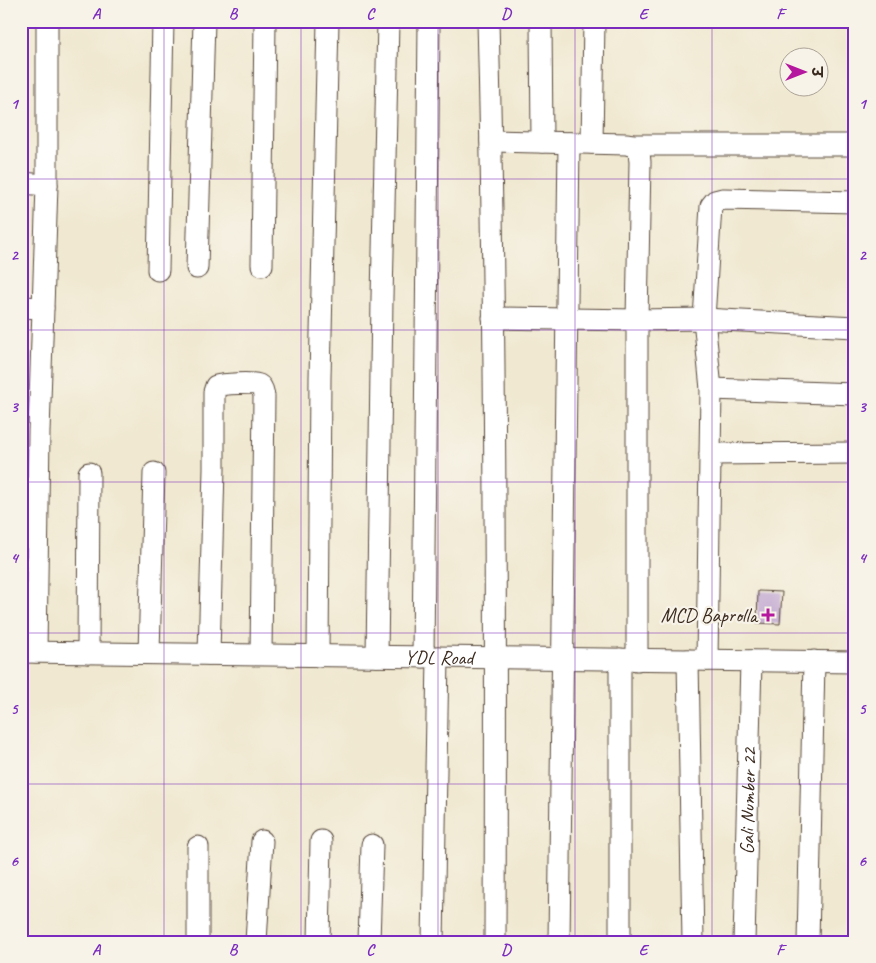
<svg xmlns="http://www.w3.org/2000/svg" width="876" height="963" font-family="Caveat,'Playpen Sans Deva',sans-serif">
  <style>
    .building { fill: #bea3d0 }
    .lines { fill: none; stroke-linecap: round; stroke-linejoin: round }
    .minor-casing { stroke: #564639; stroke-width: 23 }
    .minor { stroke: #fff; stroke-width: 21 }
    .grid { fill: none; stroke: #7b2cbf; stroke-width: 1; stroke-opacity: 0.55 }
    .poi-dot { fill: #b5179e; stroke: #f7f3e8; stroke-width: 2 }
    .labels { text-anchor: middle; stroke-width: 4.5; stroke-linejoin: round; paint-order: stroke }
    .poi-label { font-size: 20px; fill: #3b2a1e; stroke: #f7f3e8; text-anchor: end }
    .street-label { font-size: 20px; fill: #3b2a1e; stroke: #f7f3e8 }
    .neatline { fill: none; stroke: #7b2cbf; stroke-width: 2 }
    .grid-label { font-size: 16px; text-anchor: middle; font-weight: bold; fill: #7b2cbf }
  </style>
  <rect width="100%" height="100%" fill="#f7f3e8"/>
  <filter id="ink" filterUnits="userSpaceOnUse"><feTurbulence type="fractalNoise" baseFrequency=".02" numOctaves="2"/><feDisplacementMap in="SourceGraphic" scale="10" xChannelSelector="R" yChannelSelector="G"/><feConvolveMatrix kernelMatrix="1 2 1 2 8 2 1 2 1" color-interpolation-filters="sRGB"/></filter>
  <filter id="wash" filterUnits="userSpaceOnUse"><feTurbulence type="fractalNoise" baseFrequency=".0096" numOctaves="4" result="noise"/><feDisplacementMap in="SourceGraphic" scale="20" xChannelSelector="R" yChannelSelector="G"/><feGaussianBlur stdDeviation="1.12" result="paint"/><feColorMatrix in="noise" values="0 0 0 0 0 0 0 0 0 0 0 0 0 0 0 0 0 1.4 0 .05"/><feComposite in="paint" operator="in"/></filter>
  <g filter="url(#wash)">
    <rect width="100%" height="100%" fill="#f0e8d0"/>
    <g id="blocks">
      <!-- building -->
      <polygon class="building" points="758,591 782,592 780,624 757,623"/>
    </g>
  </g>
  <g filter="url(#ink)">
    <use href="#blocks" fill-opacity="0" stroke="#564639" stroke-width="1"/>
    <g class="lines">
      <!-- minor casing -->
      <g class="minor-casing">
        <g id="minor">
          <path d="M488 21C496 328 496 635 495 942"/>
          <polyline points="541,21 542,142"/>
          <polyline points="491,141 627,144 635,146 639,152 640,162 637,320 637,660"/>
          <polyline points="592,143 594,21"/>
          <polyline points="631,145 855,145"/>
          <polyline points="21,183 47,185"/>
          <polyline points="262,265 265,21"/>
          <polyline points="197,268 204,21"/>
          <polyline points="158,270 163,21"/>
          <polyline points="21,307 43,308"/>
          <polyline points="493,318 637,320 704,319 855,327"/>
          <polyline points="711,389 855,394"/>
          <polyline points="710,454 855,453"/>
          <path id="s1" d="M21 652 855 662"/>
          <polyline points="36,652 39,432 47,185 47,21"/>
          <polyline points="88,653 89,473"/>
          <polyline points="149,653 154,473"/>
          <path d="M209 654 214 469V392L216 386C223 384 253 382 259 385 263 387 263 392 264 396L261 654"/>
          <polyline points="318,656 320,378 328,21"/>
          <polyline points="377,656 382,298 388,21"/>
          <polyline points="423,657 429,21"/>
          <polyline points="688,660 693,942"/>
          <polyline points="707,660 711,389 704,319 711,206 715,201 723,199 855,202"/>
          <polyline points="198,942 198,847"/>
          <polyline points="256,942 262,841"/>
          <polyline points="319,942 321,841"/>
          <polyline points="369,942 372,845"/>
          <polyline points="433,942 438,657"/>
          <polyline points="559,942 569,143"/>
          <polyline points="620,942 620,659"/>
          <path id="s2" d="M744 942 751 661"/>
          <polyline points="808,942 814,661"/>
        </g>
      </g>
      <!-- minor -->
      <use href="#minor" class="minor"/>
    </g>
  </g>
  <!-- grid -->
  <path class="grid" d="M164 21V942M301 21V942M438 21V942M575 21V942M712 21V942M21 179H855M21 330H855M21 482H855M21 633H855M21 784H855"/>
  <!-- markers -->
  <path class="poi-dot" d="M765.5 607.5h5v5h5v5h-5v5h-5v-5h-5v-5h5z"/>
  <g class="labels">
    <!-- poi labels -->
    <g class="poi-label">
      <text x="757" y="622">MCD Baprolla</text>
    </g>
    <!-- street labels -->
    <g class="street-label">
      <text dy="7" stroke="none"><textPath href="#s1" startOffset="418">YDL Road</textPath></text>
      <text dy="7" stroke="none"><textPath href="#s2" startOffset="141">Gali Number 22</textPath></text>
    </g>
  </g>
  <!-- margin -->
  <rect width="876" height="963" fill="none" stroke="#f7f3e8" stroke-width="55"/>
  <!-- north arrow -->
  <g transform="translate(804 72) rotate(90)"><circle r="24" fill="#f7f3e8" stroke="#aca397"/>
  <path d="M0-4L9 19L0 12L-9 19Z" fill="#b5179e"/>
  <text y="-8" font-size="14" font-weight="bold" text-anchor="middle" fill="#3b2a1e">उ</text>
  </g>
  <rect x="28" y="28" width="820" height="908" class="neatline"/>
  <g class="grid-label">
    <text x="96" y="19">A</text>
    <text x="233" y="19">B</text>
    <text x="370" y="19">C</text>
    <text x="506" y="19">D</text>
    <text x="643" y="19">E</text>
    <text x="780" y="19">F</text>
    <text x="14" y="109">1</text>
    <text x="862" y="109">1</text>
    <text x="14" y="260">2</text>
    <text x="862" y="260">2</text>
    <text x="14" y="412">3</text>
    <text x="862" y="412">3</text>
    <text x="14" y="563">4</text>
    <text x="862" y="563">4</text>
    <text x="14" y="714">5</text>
    <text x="862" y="714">5</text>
    <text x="14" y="866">6</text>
    <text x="862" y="866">6</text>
    <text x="96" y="955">A</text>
    <text x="233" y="955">B</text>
    <text x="370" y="955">C</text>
    <text x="506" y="955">D</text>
    <text x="643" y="955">E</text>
    <text x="780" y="955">F</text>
  </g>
</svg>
